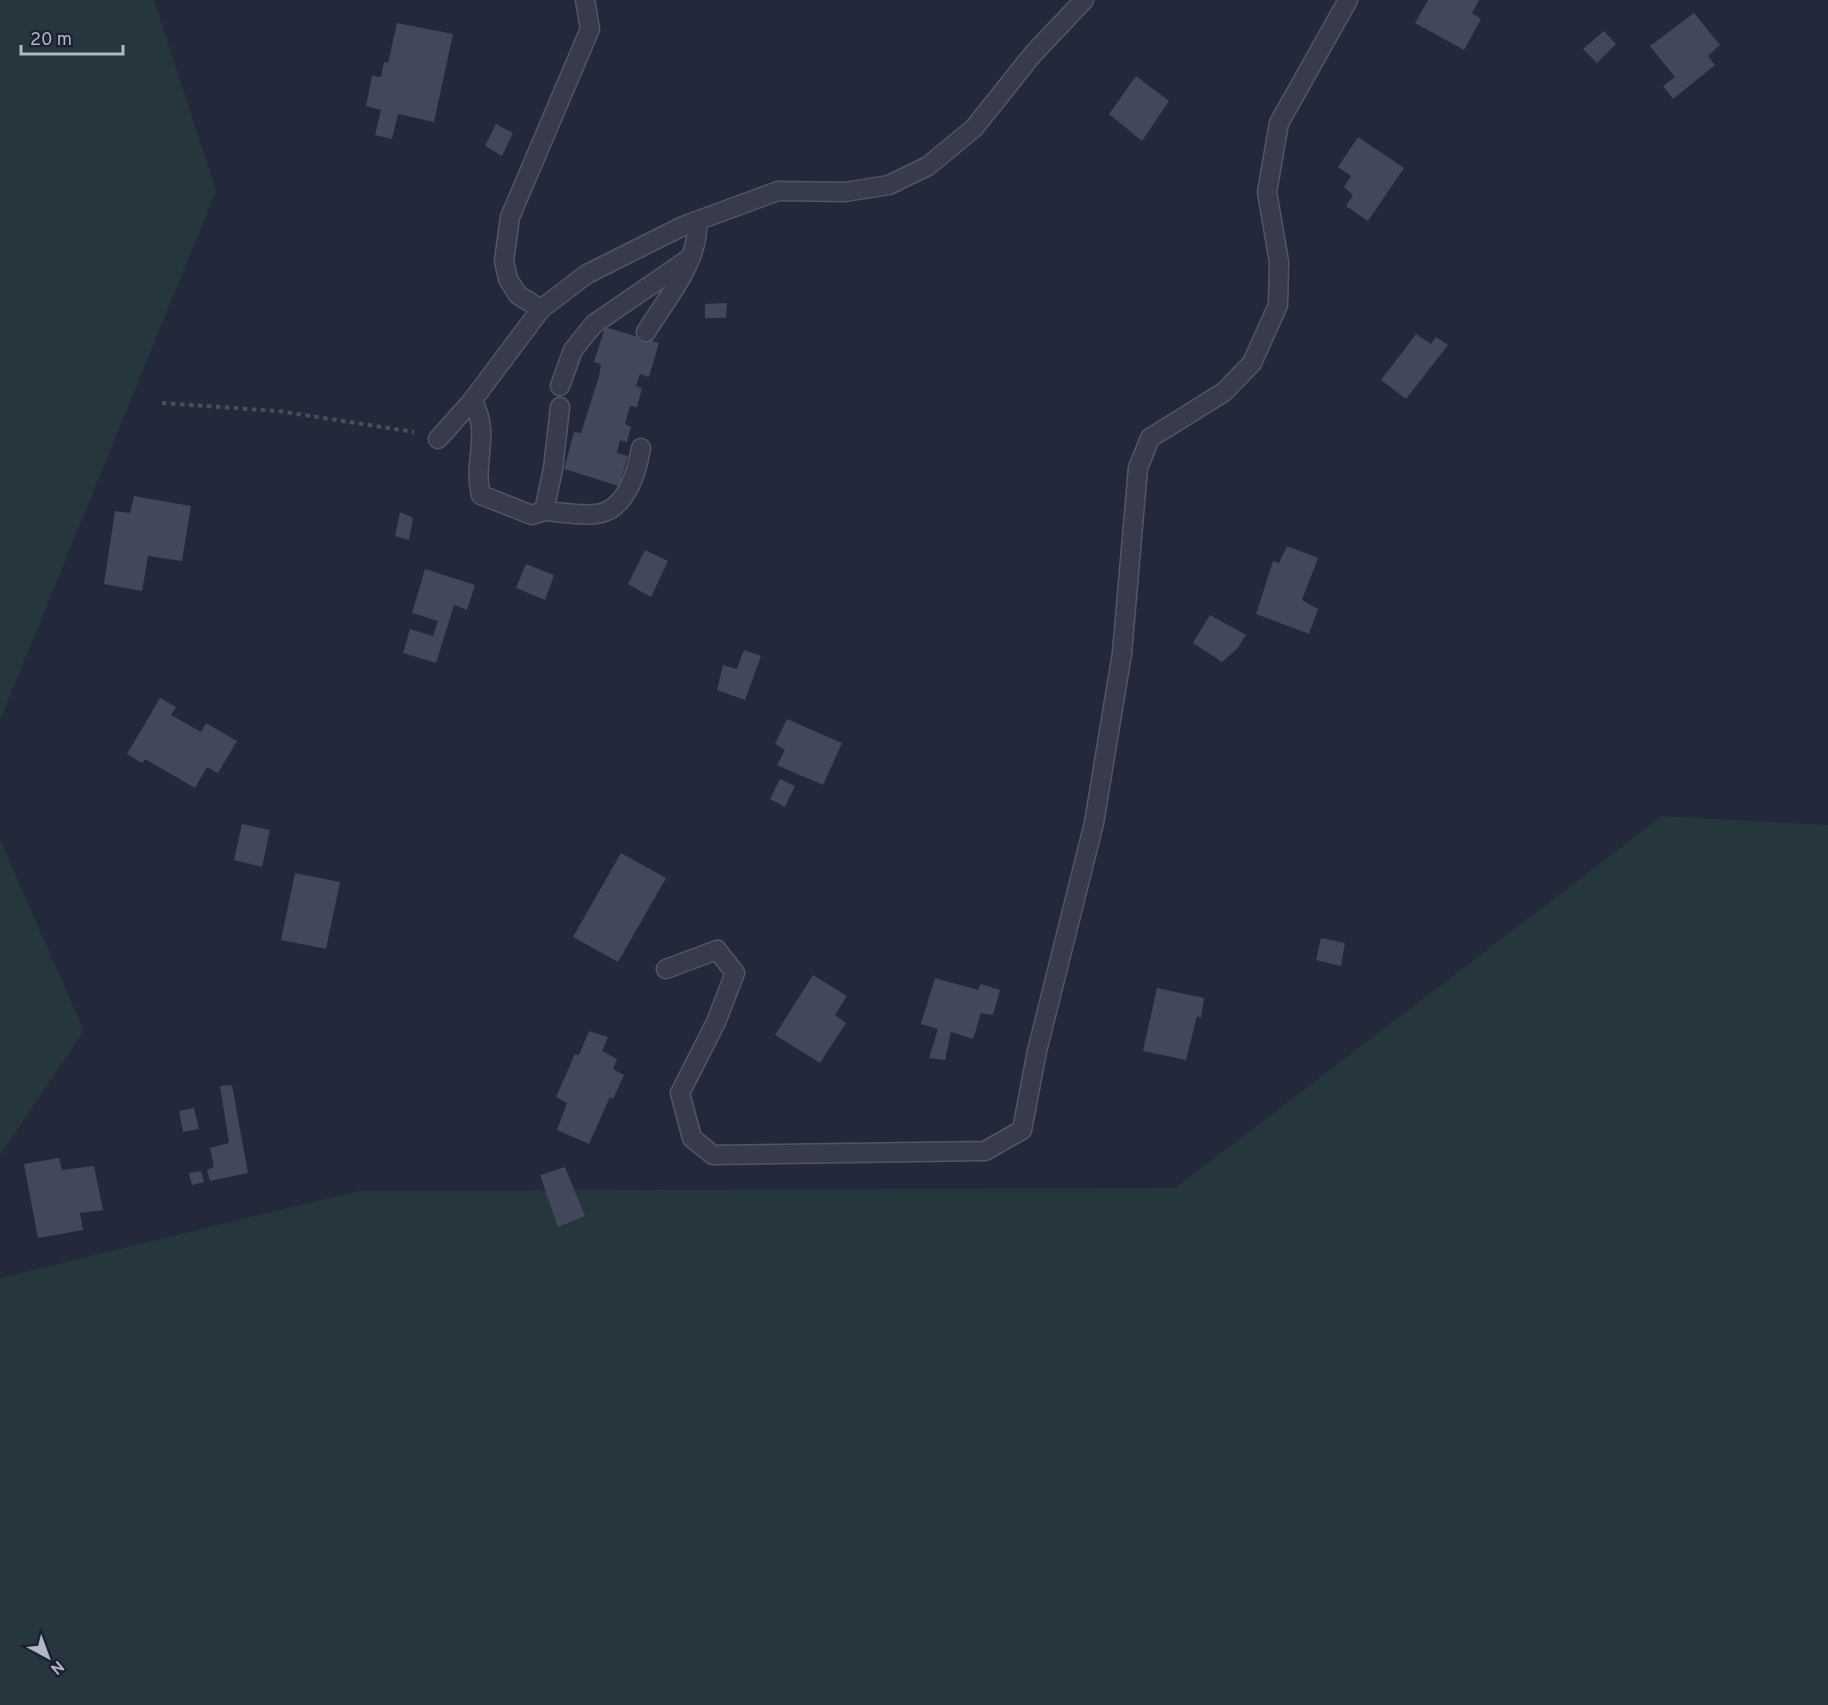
<svg xmlns="http://www.w3.org/2000/svg" width="1828" height="1705" font-family="Overpass,sans-serif">
  <style>
    .green { fill: #26363d }
    .building { fill: #42475c }
    .lines { fill: none; stroke-linecap: round; stroke-linejoin: round }
    .service-casing { stroke: #525566; stroke-width: 21 }
    .path { stroke: #435159; stroke-width: 4; stroke-dasharray: 4.5 4.5; stroke-linecap: butt }
    .service { stroke: #373b4b; stroke-width: 18 }
  </style>
  <rect width="100%" height="100%" fill="#23283a"/>
  <!-- green -->
  <g class="green">
    <polygon points="0,0 154,0 216,191 0,720"/>
    <polygon points="1662,816 1828,825 1828,1705 0,1705 0,1278 358,1191 1175,1188"/>
    <polygon points="0,840 84,1031 0,1155"/>
  </g>
  <!-- building -->
  <g class="building">
    <polygon points="1428,0 1479,0 1472,13 1481,19 1464,50 1415,23"/>
    <polygon points="1694,13 1720,45 1708,56 1715,65 1673,99 1663,86 1675,77 1650,46"/>
    <polygon points="397,23 453,34 434,122 398,114 392,139 375,135 381,110 366,106 372,76 381,77 384,62 388,63"/>
    <polygon points="1604,31 1616,44 1597,63 1583,49"/>
    <polygon points="1136,76 1169,101 1142,141 1109,114"/>
    <polygon points="496,124 513,133 502,156 485,146"/>
    <polygon points="1358,137 1404,168 1368,221 1346,206 1353,195 1344,187 1351,176 1338,167"/>
    <polygon points="727,303 726,318 705,318 705,304"/>
    <polygon points="605,327 659,343 649,377 640,374 636,386 642,388 637,407 630,406 625,424 631,427 627,442 620,440 617,453 628,456 619,486 564,469 574,432 581,433 599,376 601,364 594,362"/>
    <polygon points="1416,334 1431,344 1436,337 1448,345 1406,399 1381,380"/>
    <polygon points="134,496 191,506 182,561 148,556 142,591 104,584 115,511 130,513"/>
    <polygon points="400,512 413,518 409,540 395,536"/>
    <polygon points="1287,546 1318,558 1302,600 1318,609 1309,634 1256,614 1273,561 1279,563"/>
    <polygon points="645,550 668,561 651,597 628,584"/>
    <polygon points="526,564 554,575 545,600 516,588"/>
    <polygon points="425,569 475,585 467,610 454,605 436,663 403,653 410,629 433,636 438,621 412,613"/>
    <polygon points="1210,615 1246,635 1237,649 1222,662 1193,643"/>
    <polygon points="744,650 761,656 745,700 717,690 723,665 737,669"/>
    <polygon points="160,698 176,707 171,715 201,732 206,723 237,741 218,773 207,767 195,788 145,759 142,763 127,754"/>
    <polygon points="787,719 842,743 823,785 777,765 785,750 775,744"/>
    <polygon points="780,779 795,786 785,807 770,799"/>
    <polygon points="242,824 270,830 262,867 234,860"/>
    <polygon points="621,853 666,878 618,962 573,937"/>
    <polygon points="295,873 340,882 326,949 281,940"/>
    <polygon points="1321,938 1345,943 1341,966 1316,960"/>
    <polygon points="813,975 847,996 835,1015 846,1023 820,1063 775,1035"/>
    <polygon points="935,978 978,990 981,984 1000,990 993,1015 981,1013 973,1039 951,1032 945,1060 929,1058 938,1029 921,1024"/>
    <polygon points="1157,988 1204,998 1201,1018 1197,1016 1186,1060 1143,1051"/>
    <polygon points="589,1031 608,1037 602,1051 617,1059 613,1069 624,1075 613,1099 610,1097 589,1144 557,1130 567,1103 556,1097 575,1054 579,1055"/>
    <polygon points="232,1085 248,1173 210,1181 207,1170 214,1167 210,1148 229,1143 220,1086"/>
    <polygon points="194,1108 199,1129 183,1132 179,1111"/>
    <polygon points="59,1158 62,1170 94,1166 103,1210 80,1213 83,1230 38,1238 24,1164"/>
    <polygon points="565,1167 585,1216 558,1227 540,1175"/>
    <polygon points="201,1171 204,1182 192,1185 189,1173"/>
  </g>
  <g class="lines">
    <!-- service casing -->
    <g class="service-casing">
      <g id="service">
        <polyline points="541,309 518,295 508,279 504,261 510,217 590,29 585,0"/>
        <path d="M646 332C666 299 700 261 697 221"/>
        <polyline points="560,386 573,350 594,324 690,258"/>
        <path d="M472 401C492 432 472 463 481 495L532 515 544 511 553 469 560 407"/>
        <polyline points="438,439 472,401 541,309 587,274 683,226 778,191 845,192 889,185 928,166 974,128 1033,54 1084,0"/>
        <path d="M544 511C560 512 580 516 596 514 626 511 637 472 641 448"/>
        <polyline points="666,969 717,950 735,973 716,1022 680,1093 692,1138 713,1155 985,1151 1022,1130 1037,1051 1094,823 1122,653 1138,468 1150,438 1224,392 1252,363 1278,305 1279,262 1267,192 1279,123 1348,0"/>
      </g>
    </g>
    <!-- path -->
    <polyline class="path" points="162,403 278,411 414,432"/>
    <!-- service -->
    <use href="#service" class="service"/>
  </g>
  <!-- north arrow -->
  <g transform="translate(48 1657) rotate(139)" stroke="#1c2030" stroke-width="4.5" paint-order="stroke">
  <path d="M0-4.5L10 22L0 15L-10 22Z" fill="#b2b5c7"/>
  <text y="-9" font-size="16" font-weight="bold" text-anchor="middle" fill="#b2b5c7">N</text>
  </g>
  <!-- scale -->
  <path d="M21 45v9h102v-9" fill="none" stroke="#b2b5c7" stroke-width="3"/>
  <text x="30" y="45" font-size="18" fill="#b2b5c7" stroke="#1c2030" stroke-width="4.5" paint-order="stroke">20 m</text>
</svg>
